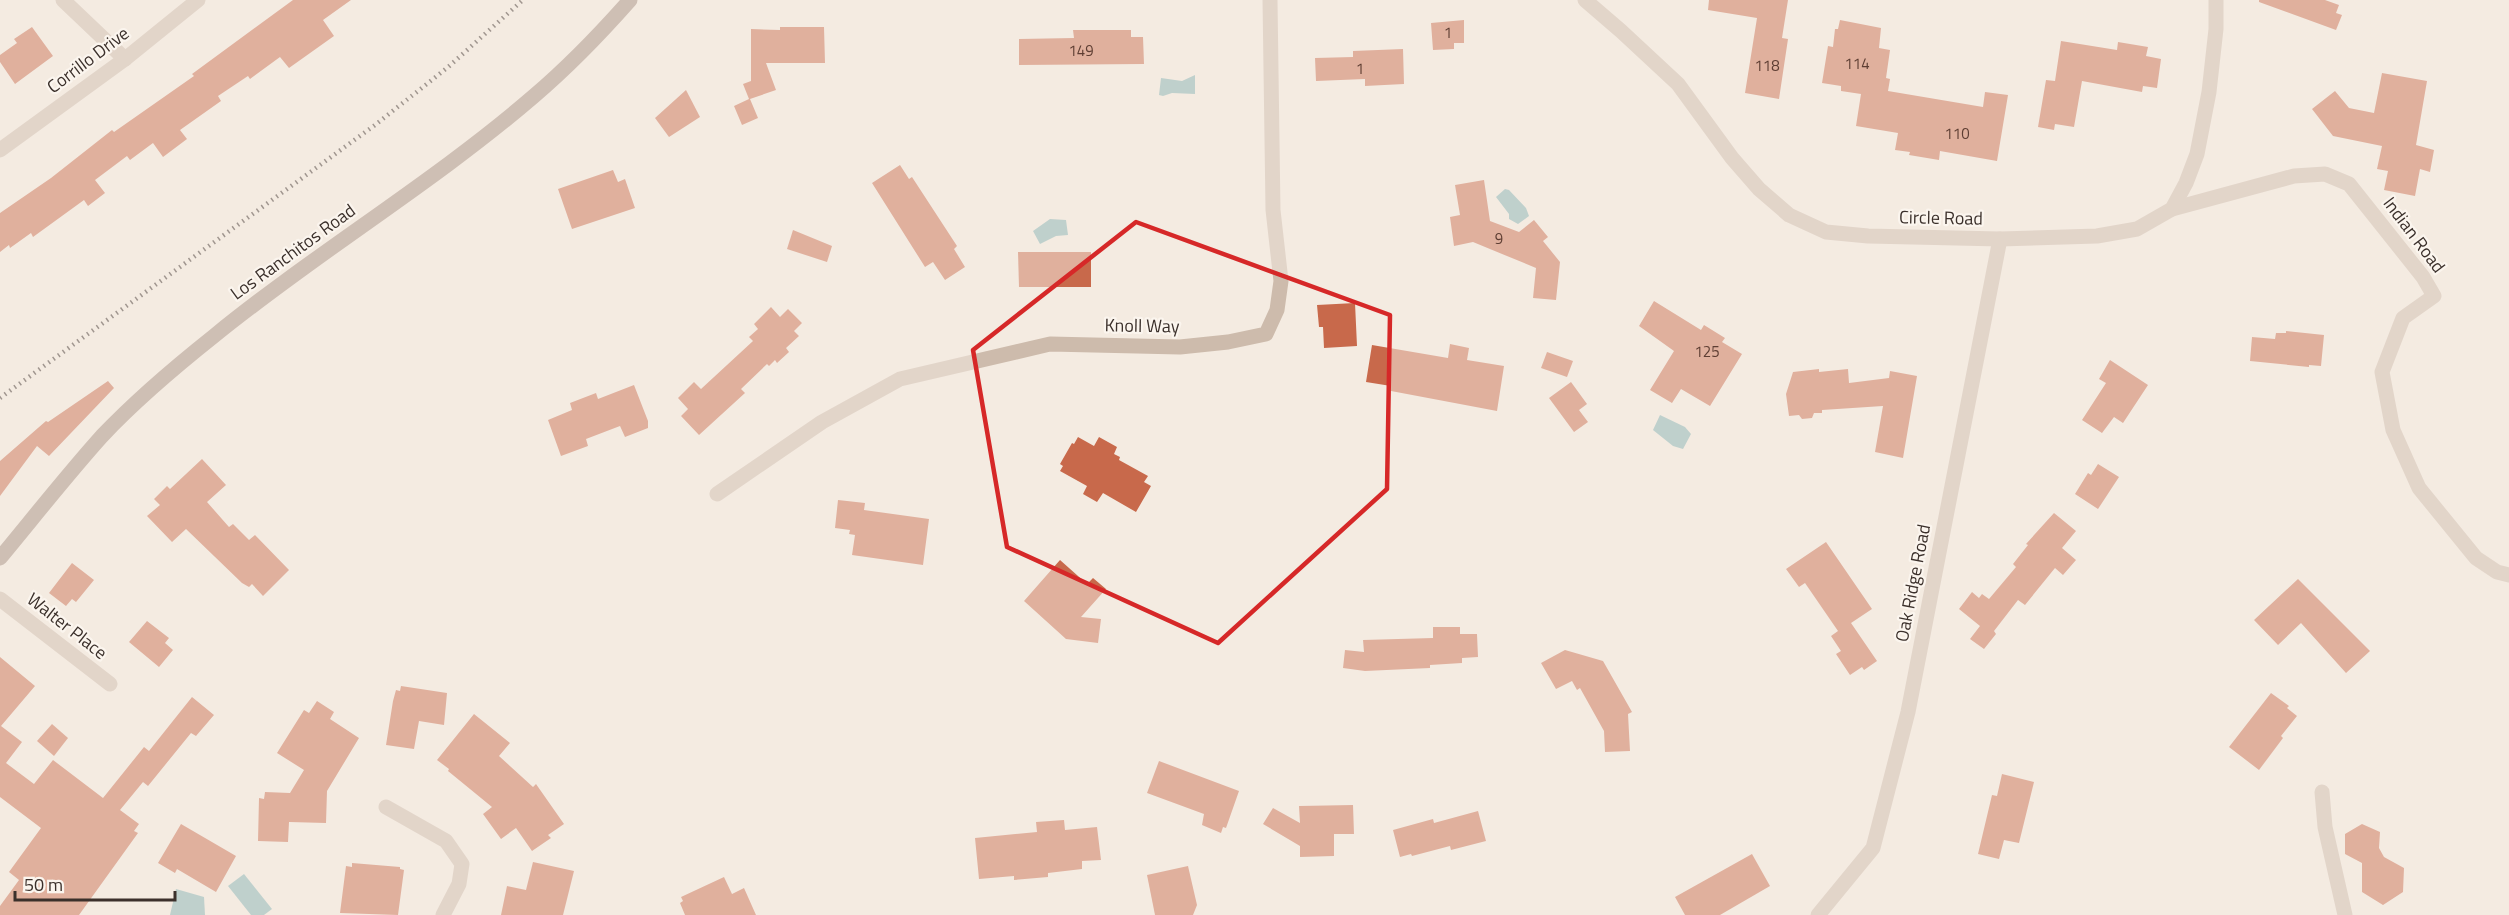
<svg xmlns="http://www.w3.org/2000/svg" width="2509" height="915" font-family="'Titillium Web',sans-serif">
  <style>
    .water { fill: #7fb0b2 }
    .building { fill: #c8694b }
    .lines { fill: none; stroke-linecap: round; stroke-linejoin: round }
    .street { stroke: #cdbbac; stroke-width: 15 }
    .secondary { stroke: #a18a7d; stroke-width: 15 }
    .rail { stroke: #3b302b; stroke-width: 4.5; stroke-dasharray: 1.5 4.5; stroke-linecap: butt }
    .marked { fill: none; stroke: #d62828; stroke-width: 4.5; stroke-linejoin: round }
    .labels { text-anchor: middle; stroke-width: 4.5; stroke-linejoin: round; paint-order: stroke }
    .number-label { font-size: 15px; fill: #5e3e33 }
    .street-label { font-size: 18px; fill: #3b302b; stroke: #fbf5ee }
  </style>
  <rect width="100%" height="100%" fill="#f4ebe1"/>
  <!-- water -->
  <g class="water">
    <polygon points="1195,75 1195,94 1172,93 1163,96 1159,95 1161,78 1182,81"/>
    <polygon points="1505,189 1509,190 1526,208 1529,216 1518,224 1509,219 1509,214 1496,197"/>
    <polygon points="1050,219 1066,220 1068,235 1056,236 1040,244 1033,231"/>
    <polygon points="1660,415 1685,427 1691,434 1683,449 1673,446 1653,430"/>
    <polygon points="244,874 272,909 264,915 251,915 228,886"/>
    <polygon points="176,889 204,897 205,915 170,915"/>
  </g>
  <!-- building -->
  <g class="building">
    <polygon points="293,0 351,0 323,20 334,36 289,68 280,57 250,79 248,76 218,96 221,101 180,130 187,139 163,157 153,143 130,160 127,156 95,180 105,193 88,206 84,200 33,237 31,233 10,248 9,245 0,252 0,213 51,178 112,130 114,132 194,76 192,74"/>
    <polygon points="1709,0 1788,0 1782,38 1788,39 1779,99 1745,93 1757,18 1708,10"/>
    <polygon points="2259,0 2325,0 2339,5 2336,13 2342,15 2336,30 2259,2"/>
    <polygon points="1464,20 1464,43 1454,43 1454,49 1433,50 1431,23"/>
    <polygon points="1840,20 1881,28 1879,48 1890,50 1886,78 1890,79 1888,91 1983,107 1985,92 2008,95 1997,161 1940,151 1939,160 1909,155 1910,152 1895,150 1898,133 1856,126 1861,94 1841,91 1841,86 1822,83 1828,46 1833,47 1835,29 1838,29"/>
    <polygon points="32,27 53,56 15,84 0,62 0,55 17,43 14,39"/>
    <polygon points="780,27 824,27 825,63 766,63 776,90 750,99 758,118 742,125 734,106 749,99 743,84 751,81 751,29 780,30"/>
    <polygon points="1073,30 1131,30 1131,37 1143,37 1144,64 1019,65 1019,39 1074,38"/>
    <polygon points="2061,41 2117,50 2118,42 2148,47 2146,56 2161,59 2157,88 2143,86 2142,92 2082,81 2074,127 2055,124 2054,130 2038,127 2046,80 2055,81"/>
    <polygon points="1403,49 1404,84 1365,86 1365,79 1316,81 1315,58 1353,57 1353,51"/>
    <polygon points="2382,73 2427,81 2416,145 2434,150 2430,172 2420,169 2415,196 2384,190 2388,171 2377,169 2382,146 2333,136 2312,109 2335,91 2349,108 2374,113"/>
    <polygon points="686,90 700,117 669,137 655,118"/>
    <polygon points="900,165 909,179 912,177 957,246 954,249 965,267 945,280 933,262 925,267 872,183"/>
    <polygon points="613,170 618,182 625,179 635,208 572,229 558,189"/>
    <polygon points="1484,180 1490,221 1519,232 1534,220 1548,237 1543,241 1560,262 1556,300 1533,298 1536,268 1473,242 1454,246 1450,217 1460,215 1455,185"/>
    <polygon points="793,230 832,246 827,262 787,249"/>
    <polygon points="1018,252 1091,252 1091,287 1019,287"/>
    <polygon points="1654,301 1701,330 1704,325 1725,338 1722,342 1742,354 1710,406 1681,389 1672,403 1650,390 1674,351 1639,326"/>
    <polygon points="1355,303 1357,346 1324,348 1323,327 1319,327 1317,305"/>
    <polygon points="771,307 780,317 788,309 802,323 794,331 799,336 786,348 789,352 777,363 775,360 769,366 767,364 741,389 745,393 699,435 681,416 688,409 678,398 694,382 701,389 753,341 749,337 758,329 754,324"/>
    <polygon points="2286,331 2324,335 2321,366 2309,365 2309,367 2250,361 2252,337 2275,339 2276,333 2286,333"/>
    <polygon points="1450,344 1469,348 1467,360 1504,366 1497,411 1391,391 1391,386 1366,382 1372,345 1448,358"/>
    <polygon points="1547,352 1573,361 1567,377 1541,368"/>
    <polygon points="2110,360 2148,385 2123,423 2114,417 2102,433 2082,420 2106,383 2099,379"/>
    <polygon points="1819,369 1819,372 1848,369 1849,383 1889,378 1890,371 1917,376 1903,458 1875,452 1883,406 1822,410 1822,413 1814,413 1812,418 1802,419 1799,415 1789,416 1786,394 1793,372"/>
    <polygon points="108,381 114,388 49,456 37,446 0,496 0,461 46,421 48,422"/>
    <polygon points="1571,382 1587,404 1579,410 1588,422 1574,432 1549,398"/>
    <polygon points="634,385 648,421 648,428 625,437 620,426 586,439 588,446 561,456 548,420 572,410 570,403 596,393 598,399"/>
    <polygon points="1078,437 1094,446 1099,437 1117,447 1114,454 1120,457 1119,460 1148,476 1144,482 1151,486 1136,512 1103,493 1097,502 1083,494 1087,486 1060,471 1063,466 1060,464 1072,443 1074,444"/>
    <polygon points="202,459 226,485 207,502 229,527 233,524 249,540 255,535 289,570 263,596 252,584 249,587 242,583 186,529 172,542 147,516 160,505 154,499 167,486 170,489"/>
    <polygon points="2098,464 2119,477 2098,509 2075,494 2088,473 2091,475"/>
    <polygon points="838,500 865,503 864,510 929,519 923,565 852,555 855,535 849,534 850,530 835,528"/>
    <polygon points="2054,513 2076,531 2062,548 2076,560 2063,575 2055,568 2025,605 2018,600 1994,631 1996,634 1984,649 1970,639 1980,626 1959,609 1972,592 1979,598 1982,594 1989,599 2016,567 2013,564 2028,545 2026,544"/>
    <polygon points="1826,542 1872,609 1851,623 1877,661 1864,670 1862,667 1850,675 1836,654 1841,651 1831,636 1838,631 1805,583 1799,587 1786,569"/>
    <polygon points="1060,560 1087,584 1093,578 1106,589 1081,617 1101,619 1098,643 1066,639 1024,601"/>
    <polygon points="72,563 94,580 76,602 72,599 66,606 49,593"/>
    <polygon points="2298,579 2370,651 2346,673 2301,623 2278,645 2254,620"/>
    <polygon points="147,621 169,638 165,643 173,650 159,667 129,642"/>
    <polygon points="1433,627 1460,627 1460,634 1477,634 1478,657 1462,658 1462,663 1430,665 1430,668 1365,671 1343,668 1345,650 1364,652 1363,640 1433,638"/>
    <polygon points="1565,650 1603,661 1632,712 1628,714 1630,751 1605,752 1604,731 1580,688 1577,690 1572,681 1556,689 1541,663"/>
    <polygon points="0,657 35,686 1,726 22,742 6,763 34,784 53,760 103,798 144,747 149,751 192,697 214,715 196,736 191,733 148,786 143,782 120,810 139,824 134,831 138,833 79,915 0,915 0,906 19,880 9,872 41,828 0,797"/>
    <polygon points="401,686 447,693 444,725 419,721 414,749 386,745 393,701 396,690 400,691"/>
    <polygon points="2271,693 2289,706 2287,708 2297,716 2281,736 2283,738 2259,770 2229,747"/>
    <polygon points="317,701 334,712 330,719 359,738 327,791 326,823 289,822 288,842 258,841 259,798 264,799 265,792 290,793 304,770 277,753 304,710 309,713"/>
    <polygon points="474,714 510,743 499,756 533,787 536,784 564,824 548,835 551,838 532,851 516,828 501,839 483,814 492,807 448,771 449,769 437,760"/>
    <polygon points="52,724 68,738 54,756 37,741"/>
    <polygon points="1159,761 1239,791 1226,828 1223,827 1221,833 1202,825 1204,814 1147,793"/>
    <polygon points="2002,774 2034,782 2019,843 2004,840 1999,859 1978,854 1992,795 1997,796"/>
    <polygon points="1353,805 1354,834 1334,834 1334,856 1300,857 1300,846 1263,824 1273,808 1300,823 1299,806"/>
    <polygon points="1478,811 1486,841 1451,850 1450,846 1412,856 1411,854 1400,857 1393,830 1433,819 1434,823"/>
    <polygon points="1064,820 1065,830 1097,827 1101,860 1082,861 1082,869 1048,873 1048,877 1014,880 1014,876 979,879 975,838 1037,832 1036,822"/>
    <polygon points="181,824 236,856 216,892 177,869 175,873 158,863"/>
    <polygon points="2362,824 2380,832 2379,848 2384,857 2404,868 2403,892 2383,905 2362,892 2362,863 2345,854 2345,834"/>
    <polygon points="1752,854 1770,886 1720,915 1685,915 1675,897"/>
    <polygon points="533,862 574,871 563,915 501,915 507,886 526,890"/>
    <polygon points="352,863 400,867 400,869 404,870 398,915 340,913 346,866 352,867"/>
    <polygon points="1188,866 1197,905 1193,915 1155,915 1147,875"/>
    <polygon points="724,877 732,894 744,888 756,915 685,915 680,903 683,901 681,897"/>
  </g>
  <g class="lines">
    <!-- street -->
    <g class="street">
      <polyline points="63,0 125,59"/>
      <polyline points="1585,0 1621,31 1678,84 1732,158 1759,189 1789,215 1826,232 1868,236 2000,239 2097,236 2137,229 2172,209 2186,183 2197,154 2209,92 2216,29 2216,0"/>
      <polyline points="0,150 125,59 198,0"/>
      <polyline points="2172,209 2294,176 2325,174 2349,184 2423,277 2434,296 2403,318 2382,372 2393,430 2419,488 2476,558 2497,572 2509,575"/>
      <polyline points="717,494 822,422 900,379 1050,344 1180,347 1228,342 1266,334 1277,310 1281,281 1273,210 1270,0"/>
      <polyline points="0,599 110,684"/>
      <polyline points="2322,792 2325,827 2345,915"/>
      <polyline points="386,807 446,841 462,864 459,884 443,915"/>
      <polyline points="1818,915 1873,848 1908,712 2000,239"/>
    </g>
    <!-- secondary -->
    <path class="secondary" d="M0 558C34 517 67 475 102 436 136 400 175 367 214 336 317 252 433 183 534 96 568 67 600 34 630 0"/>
    <!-- rail -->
    <polyline class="rail" points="0,398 375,125 447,68 523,0"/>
  </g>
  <!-- marked area -->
  <path d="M0 0H2509V915H0ZM1136 222 1390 315 1387 489 1218 643 1007 547 973 350Z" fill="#f4ebe1" fill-opacity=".55" fill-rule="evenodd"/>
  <path class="marked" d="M1136 222 1390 315 1387 489 1218 643 1007 547 973 350Z"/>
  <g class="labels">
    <!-- number labels -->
    <g class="number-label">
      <text x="1448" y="38">1</text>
      <text x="1081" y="56">149</text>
      <text x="1857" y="69">114</text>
      <text x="1767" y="71">118</text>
      <text x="1360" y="74">1</text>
      <text x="1957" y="139">110</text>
      <text x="1499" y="244">9</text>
      <text x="1707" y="357">125</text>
    </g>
    <!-- street labels -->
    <g class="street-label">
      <text transform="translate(88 60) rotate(-37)" y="6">Corrillo Drive</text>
      <text transform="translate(1941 218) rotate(1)" y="6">Circle Road</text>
      <text transform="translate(2414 235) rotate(53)" y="6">Indian Road</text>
      <text transform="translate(293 252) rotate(-36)" y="6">Los Ranchitos Road</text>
      <text transform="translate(1142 326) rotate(1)" y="6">Knoll Way</text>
      <text transform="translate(1913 583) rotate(-79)" y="6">Oak Ridge Road</text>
      <text transform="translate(67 626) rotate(38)" y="6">Walter Place</text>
    </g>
  </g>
  <!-- scale -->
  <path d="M15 891v9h160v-9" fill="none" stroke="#3b302b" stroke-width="3"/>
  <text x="24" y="891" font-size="18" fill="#3b302b" stroke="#fbf5ee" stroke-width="4.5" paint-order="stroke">50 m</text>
</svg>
